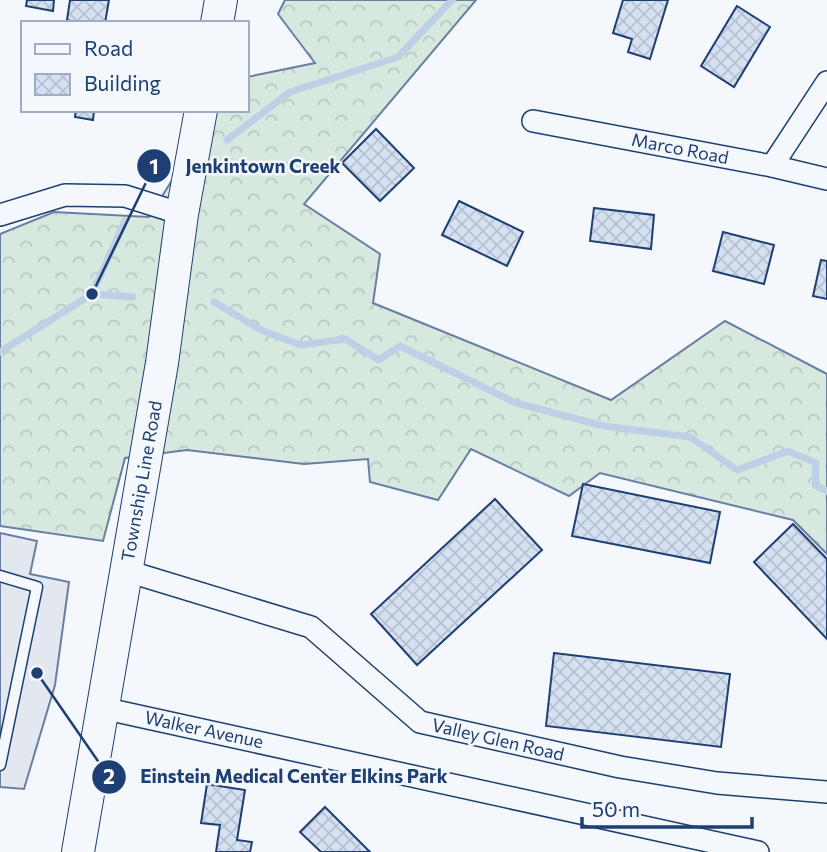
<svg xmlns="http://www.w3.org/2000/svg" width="827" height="852" font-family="Commissioner,sans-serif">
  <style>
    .forest { fill: url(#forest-crowns); stroke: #687fa3; stroke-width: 2 }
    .parking { fill: #e3e8f0; stroke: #687fa3; stroke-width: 2 }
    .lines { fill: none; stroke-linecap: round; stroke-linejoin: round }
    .stream { stroke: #bed0e5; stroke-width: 7 }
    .building { fill: url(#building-cross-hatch); stroke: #1d3f73; stroke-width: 2 }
    .lane-casing { stroke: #1d3f73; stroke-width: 13 }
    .street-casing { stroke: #1d3f73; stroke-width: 24 }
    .primary-casing { stroke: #1d3f73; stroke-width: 34 }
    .lane { stroke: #f4f7fb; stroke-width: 10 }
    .street { stroke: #f4f7fb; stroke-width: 21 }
    .primary { stroke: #f4f7fb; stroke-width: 32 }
    .labels { text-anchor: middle; stroke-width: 5; stroke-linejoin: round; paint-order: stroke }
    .street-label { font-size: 18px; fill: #1d3f73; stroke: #f4f7fb }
    .leader { fill: none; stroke: #1d3f73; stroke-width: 2.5 }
    .callout-dot { fill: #1d3f73; stroke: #f4f7fb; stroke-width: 2.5 }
    .mark-label { font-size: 21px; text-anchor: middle; font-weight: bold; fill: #fff }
    .callout-label { font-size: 19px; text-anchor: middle; font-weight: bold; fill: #1d3f73; stroke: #f4f7fb; stroke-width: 5; stroke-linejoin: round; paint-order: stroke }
  </style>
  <defs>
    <pattern id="forest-crowns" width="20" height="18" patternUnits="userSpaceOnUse" patternTransform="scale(1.75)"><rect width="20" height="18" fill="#d7e8df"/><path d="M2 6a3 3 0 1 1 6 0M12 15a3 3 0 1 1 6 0" fill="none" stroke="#b8c8c3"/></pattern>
    <pattern id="building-cross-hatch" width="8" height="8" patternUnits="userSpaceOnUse" patternTransform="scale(1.75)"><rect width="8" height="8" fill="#d5e0f0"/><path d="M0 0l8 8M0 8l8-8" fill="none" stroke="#b6c1d1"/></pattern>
  </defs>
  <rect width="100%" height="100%" fill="#f4f7fb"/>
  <!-- forest -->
  <polygon class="forest" points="285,0 476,0 304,204 380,254 373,303 611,400 725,321 827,374 827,554 793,520 600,473 569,496 471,449 438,500 370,482 368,459 304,464 187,450 125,458 103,541 0,526 0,234 54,212 149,217 216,110 247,110 247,77 315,63 278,14"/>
  <!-- parking -->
  <polygon class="parking" points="0,533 37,541 30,574 69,582 55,685 24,789 0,787"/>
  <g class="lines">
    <!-- stream -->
    <g class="stream">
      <polyline points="227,140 290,92 398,57 452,0"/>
      <polyline points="92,294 133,297"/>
      <polyline points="214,302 263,331 301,345 345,339 379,360 400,346 516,403 604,426 690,437 737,470 788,451 816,463 815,485 827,491"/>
      <polyline points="0,352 92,294 125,221"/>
    </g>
  </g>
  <!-- building -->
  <g class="building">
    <polygon points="27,0 54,0 53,11 26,6"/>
    <polygon points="70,0 109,0 105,23 71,23 71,21 67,20"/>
    <polygon points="623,0 668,0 650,59 628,52 632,39 613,33"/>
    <polygon points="737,6 770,27 734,87 701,66"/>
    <polygon points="76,110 94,110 93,120 75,117"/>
    <polygon points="376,129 414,168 380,201 342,163"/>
    <polygon points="459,201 523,232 507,266 442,235"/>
    <polygon points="594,208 654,215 651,249 590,241"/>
    <polygon points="723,232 774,245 764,284 713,271"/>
    <polygon points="821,260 827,261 827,299 813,296"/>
    <polygon points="583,484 720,512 710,563 572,536"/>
    <polygon points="495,499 542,550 417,665 371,614"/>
    <polygon points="793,524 827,559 827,639 754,562"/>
    <polygon points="554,653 730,674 721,747 546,726"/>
    <polygon points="207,784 245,790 237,840 252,842 250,852 216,852 220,825 201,823"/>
    <polygon points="325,807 370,852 321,852 300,832"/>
  </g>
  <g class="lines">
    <!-- lane casing -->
    <g class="lane-casing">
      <polyline id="lane" points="0,576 37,587 0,765"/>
    </g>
    <!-- street casing -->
    <g class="street-casing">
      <g id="street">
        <polyline points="533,121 772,166 827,179"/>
        <polyline points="772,166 827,82"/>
        <polyline points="0,215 65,195 125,196 182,214"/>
        <polyline points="127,571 311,627 420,722 620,767 717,783 827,792"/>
        <polyline points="102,708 758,852"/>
      </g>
    </g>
    <!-- primary casing -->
    <g class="primary-casing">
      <g id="primary">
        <polyline points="217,23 221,0"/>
        <polyline points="78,852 162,363 182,214 201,110"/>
      </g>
    </g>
    <!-- lane -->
    <use href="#lane" class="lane"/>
    <!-- street -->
    <use href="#street" class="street"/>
    <!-- primary -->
    <use href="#primary" class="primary"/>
  </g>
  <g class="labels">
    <!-- street labels -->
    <g class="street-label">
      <text transform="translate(680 149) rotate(11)" y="6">Marco Road</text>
      <text transform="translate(142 481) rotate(-80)" y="6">Township Line Road</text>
      <text transform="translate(204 730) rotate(12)" y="6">Walker Avenue</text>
      <text transform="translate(498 740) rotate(13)" y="6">Valley Glen Road</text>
    </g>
  </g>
  <!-- callouts -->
  <path class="leader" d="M92 294L154 166M37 673L109 777"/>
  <g class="callout-dot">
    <circle cx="92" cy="294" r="7"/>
    <circle cx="37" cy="673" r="7"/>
    <circle cx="154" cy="166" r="18"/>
    <circle cx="109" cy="777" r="18"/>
  </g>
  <g class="mark-label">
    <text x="154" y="174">1</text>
    <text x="109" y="784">2</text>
  </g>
  <g class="callout-label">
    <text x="263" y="173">Jenkintown Creek</text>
    <text x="294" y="783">Einstein Medical Center Elkins Park</text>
  </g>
  <!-- legend -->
  <rect x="21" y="21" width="228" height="91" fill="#f4f7fb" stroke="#9eadc5" stroke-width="2"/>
  <rect x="35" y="44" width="35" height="10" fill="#f4f7fb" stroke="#9eadc5" stroke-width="2"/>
  <text x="84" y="56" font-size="21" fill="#1d3f73">Road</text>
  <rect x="35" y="74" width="35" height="21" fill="url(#building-cross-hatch)" stroke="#9eadc5" stroke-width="2"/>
  <text x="84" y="91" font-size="21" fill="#1d3f73">Building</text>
  <!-- scale -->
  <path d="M582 817v10h170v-10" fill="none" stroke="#1d3f73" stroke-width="3.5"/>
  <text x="592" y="817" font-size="21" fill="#1d3f73" stroke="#f4f7fb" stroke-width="5" paint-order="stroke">50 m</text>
</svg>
